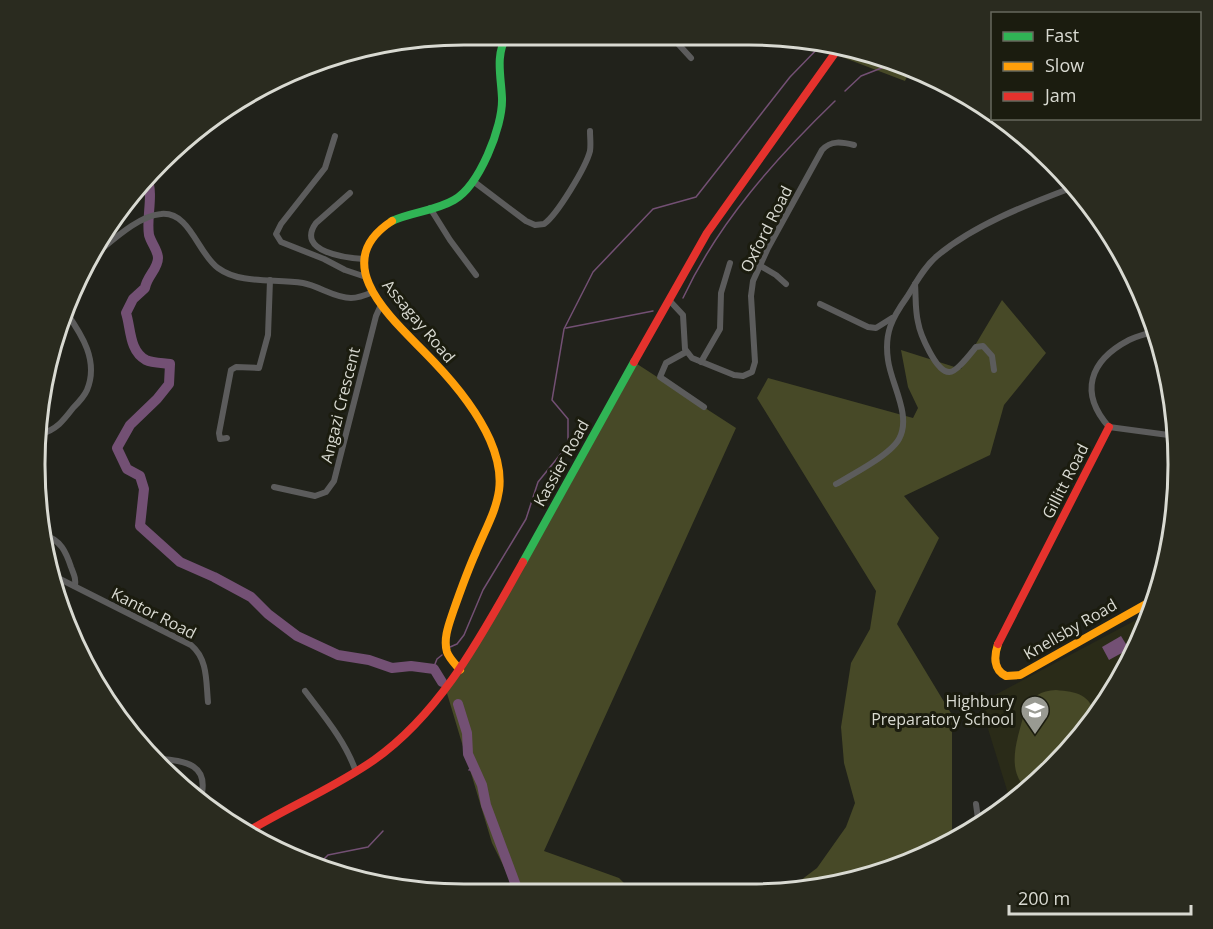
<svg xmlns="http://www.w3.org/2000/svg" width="1213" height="929" font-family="'Open Sans',sans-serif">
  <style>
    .built { fill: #2a2b18 }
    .green { fill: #474927 }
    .water { fill: #735074 }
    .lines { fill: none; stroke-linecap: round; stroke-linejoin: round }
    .stream { stroke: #735074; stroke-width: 1.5 }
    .river { stroke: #735074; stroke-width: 10 }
    .street { stroke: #5c5c5c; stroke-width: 6 }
    .fast { stroke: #30b455; stroke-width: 8 }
    .slow { stroke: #ff9f0a; stroke-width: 8 }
    .jam { stroke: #e5322d; stroke-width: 8 }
    .labels { text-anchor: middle; stroke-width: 6; stroke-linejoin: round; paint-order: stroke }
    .street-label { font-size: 16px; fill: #d9dad2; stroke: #1b1c0f }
    .poi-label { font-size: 16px; fill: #d9dad2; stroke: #1b1c0f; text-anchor: end }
    .rim { fill: none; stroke: #d9dad2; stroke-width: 3 }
  </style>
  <rect width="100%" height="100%" fill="#21221b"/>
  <!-- built -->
  <polygon class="built" points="1151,612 1146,629 1106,704 1052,769 1011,803 980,703"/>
  <!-- green -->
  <g class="green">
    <polygon points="840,46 860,49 911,68 905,81 834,54"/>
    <polygon points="1002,300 1046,353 1004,405 990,455 904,496 939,538 897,624 952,715 952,840 887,872 804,891 795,891 797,883 817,868 846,827 855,803 844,763 841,727 851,663 870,629 876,591 757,398 768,378 913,418 918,408 908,387 901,350 961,369"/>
    <polygon points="634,362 736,428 544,851 619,878 632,891 516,891 492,843 446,690"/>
    <path d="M1056 690C1077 692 1090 694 1095 716L1052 769 1027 789C1004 769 1019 735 1025 710 1031 696 1041 691 1056 690Z"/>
  </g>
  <!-- water -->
  <polygon class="water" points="1121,636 1129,649 1109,660 1102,647"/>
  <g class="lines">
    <!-- stream -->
    <g class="stream">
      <polyline points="845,91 861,76 884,67 891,61"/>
      <path d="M683 298C718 223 776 158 835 101"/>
      <polyline points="566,328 653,311"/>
      <polyline points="140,526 141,526"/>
      <polyline points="450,647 457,644 464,635 483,590 526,519 538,482 568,445 568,419 552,400 564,329 593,272 653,209 696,197 790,77 823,43"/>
      <polyline points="433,669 437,659 442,655"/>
      <polyline points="469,770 474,767"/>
      <polyline points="316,867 328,855 368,847 383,831"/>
    </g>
    <!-- river -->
    <g class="river">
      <path d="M147 177C154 196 146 217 149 235 151 243 158 250 158 258 158 269 147 276 145 288L133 299 126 313C131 328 129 351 146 360 152 363 164 363 170 364L169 384 157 399 130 425 117 448 127 469 140 476 144 489 140 526 180 562 214 577 251 597 268 614 297 636 338 655 369 660 392 668 411 666 434 669 442 682"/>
      <polyline points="458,704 467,733 468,754 482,785 486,805 518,891"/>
    </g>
    <!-- street -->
    <g class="street">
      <polyline points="670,35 691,58"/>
      <polyline points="803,43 805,40"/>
      <polyline points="335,136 325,168 281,224 276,234 281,242 324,259 345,270 366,277"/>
      <path d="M473 181 526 221 535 225 544 224C557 215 586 167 590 151 591 144 590 138 590 131"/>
      <path d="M350 193 316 223C295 252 347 258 364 259"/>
      <polyline points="430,208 450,240 476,275"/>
      <path d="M88 260C108 245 136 216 161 214 190 211 198 254 218 268 241 285 276 278 303 283 319 286 335 298 351 298 358 298 366 295 373 292"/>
      <polyline points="759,265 776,275 786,284"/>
      <path d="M915 284C916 297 915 310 918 322 920 334 936 372 949 372 956 373 971 353 976 347L983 346 992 356 994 370"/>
      <path d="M669 300 683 315 685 349 692 358 734 375 743 376 752 372 755 362 751 296 753 281 768 248 822 150C831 140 842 142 854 145"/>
      <polyline points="820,304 868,327 876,328 892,318"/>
      <path d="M1155 331C1147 334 1137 336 1129 340 1089 361 1079 393 1109 427L1176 436"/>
      <polyline points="686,352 666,363 660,377 704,407"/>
      <polyline points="701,362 720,329 721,293 730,263"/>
      <path d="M41 434C57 429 63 421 73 408 78 403 84 397 87 390 99 361 82 335 66 312"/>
      <polyline points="227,438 220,439 219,433 231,370 236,367 259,368 268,335 270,280"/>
      <path d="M836 484C852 475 890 455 899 439 912 416 891 384 888 360 884 333 892 318 907 297 916 283 924 267 937 256 974 225 1026 205 1071 188"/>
      <polyline points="274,487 315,496 326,492 334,481 376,316 381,305"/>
      <path d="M44 535C61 540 66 552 71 567 74 575 76 578 75 586"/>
      <path d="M52 575 191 645C208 659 206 682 208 702"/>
      <path d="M305 691C324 716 346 742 356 772"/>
      <path d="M154 758C183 761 212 762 200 801"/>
      <polyline points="976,804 979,826"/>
    </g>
    <!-- fast -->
    <g class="fast">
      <path d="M392 221C412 212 435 211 454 200 479 186 503 127 502 98 501 75 495 56 507 35"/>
      <polyline points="523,562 634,362"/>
    </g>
    <!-- slow -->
    <g class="slow">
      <path d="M392 221C323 266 400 325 434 362 456 385 477 411 490 440 511 488 494 509 476 552 467 572 460 592 453 612 449 624 443 639 447 652 449 658 456 665 460 670"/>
      <path d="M998 644C994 656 993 670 1006 676L1020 675 1155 599"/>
    </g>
    <!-- jam -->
    <g class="jam">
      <polyline points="634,362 707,233 840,46"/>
      <polyline points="998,644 1109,427"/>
      <path d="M247 832C288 807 334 788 374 760 443 711 482 634 523 562"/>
    </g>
  </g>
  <!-- icons -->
  <defs>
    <g id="school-pin" transform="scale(1.5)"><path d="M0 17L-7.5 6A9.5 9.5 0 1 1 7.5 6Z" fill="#999a92" stroke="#1b1c0f"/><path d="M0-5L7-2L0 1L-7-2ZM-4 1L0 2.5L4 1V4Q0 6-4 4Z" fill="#fff"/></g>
  </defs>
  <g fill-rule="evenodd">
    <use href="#school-pin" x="1035" y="710"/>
  </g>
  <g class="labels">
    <!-- street labels -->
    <g class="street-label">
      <text transform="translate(766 229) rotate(-63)" y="6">Oxford Road</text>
      <text transform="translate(419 321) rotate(50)" y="6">Assagay Road</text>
      <text transform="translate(340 405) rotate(-76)" y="6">Angazi Crescent</text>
      <text transform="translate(561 463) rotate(-61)" y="6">Kassier Road</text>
      <text transform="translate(1065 481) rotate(-63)" y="6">Gillitt Road</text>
      <text transform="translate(154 613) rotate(27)" y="6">Kantor Road</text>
      <text transform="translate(1070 629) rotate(-30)" y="6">Knellsby Road</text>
    </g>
    <!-- poi labels -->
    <g class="poi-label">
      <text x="1014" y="707">Highbury<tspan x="1014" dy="18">Preparatory School</tspan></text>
    </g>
  </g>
  <!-- crop -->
  <path d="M0 0H1213V929H0ZM464 45H749A419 419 0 0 1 1168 464V465A419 419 0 0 1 749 884H464A419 419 0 0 1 45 465V464A419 419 0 0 1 464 45Z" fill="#2a2b1f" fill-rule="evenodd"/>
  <path class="rim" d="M464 45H749A419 419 0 0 1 1168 464V465A419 419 0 0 1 749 884H464A419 419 0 0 1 45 465V464A419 419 0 0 1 464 45Z"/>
  <!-- legend -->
  <rect x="991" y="12" width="210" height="108" fill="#1b1c0f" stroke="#67685d" stroke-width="1.5"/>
  <rect x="1003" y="32" width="30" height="9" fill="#30b455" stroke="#67685d" stroke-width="1.5"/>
  <text x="1045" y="42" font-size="18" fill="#d9dad2">Fast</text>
  <rect x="1003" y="62" width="30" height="9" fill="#ff9f0a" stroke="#67685d" stroke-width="1.5"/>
  <text x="1045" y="72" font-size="18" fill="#d9dad2">Slow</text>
  <rect x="1003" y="92" width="30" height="9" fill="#e5322d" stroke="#67685d" stroke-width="1.5"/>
  <text x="1045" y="102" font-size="18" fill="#d9dad2">Jam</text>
  <!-- scale -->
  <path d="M1009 905v9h182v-9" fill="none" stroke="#d9dad2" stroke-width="3"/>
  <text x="1018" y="905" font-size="18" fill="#d9dad2" stroke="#1b1c0f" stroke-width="4.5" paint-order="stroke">200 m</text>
</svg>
